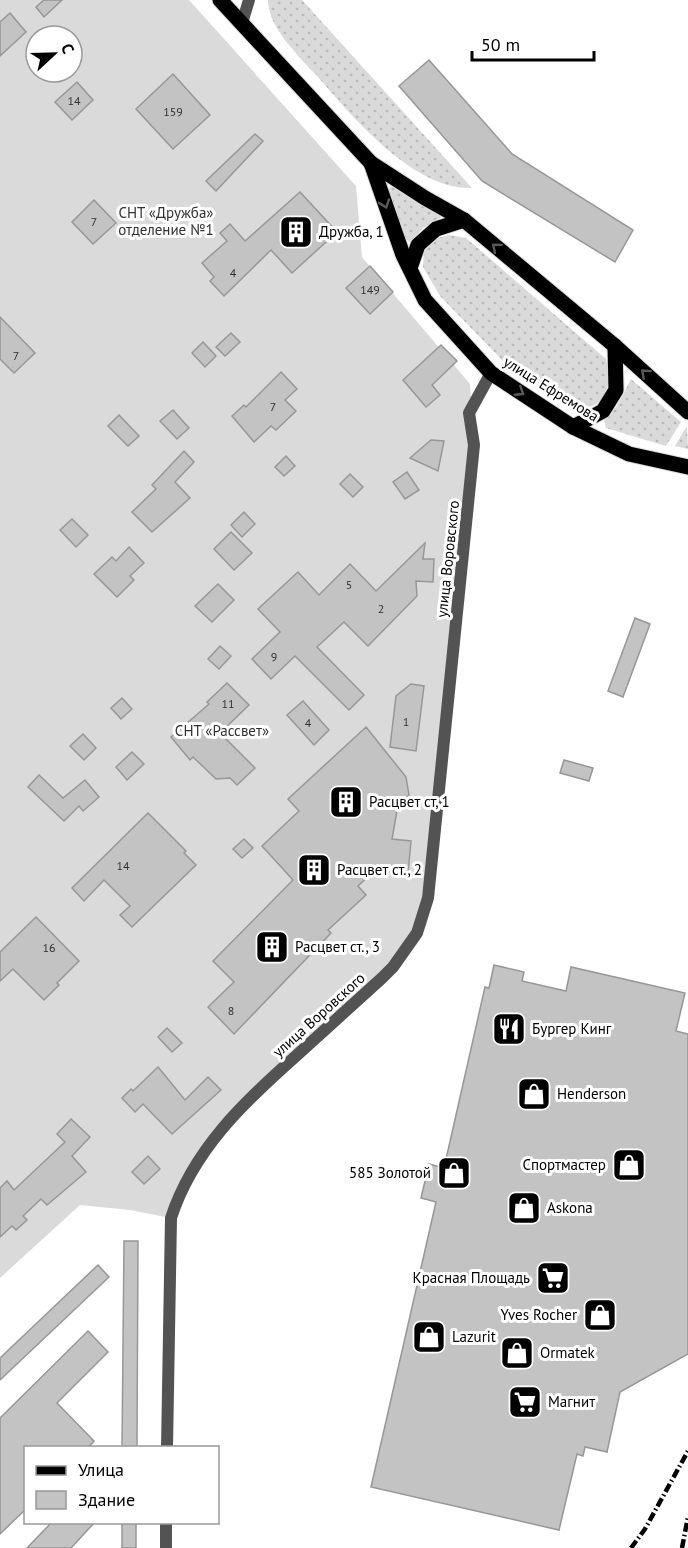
<svg xmlns="http://www.w3.org/2000/svg" width="688" height="1548" font-family="'PT Sans',sans-serif">
  <style>
    .grass { fill: url(#grass-dots) }
    .garden { fill: #dadada; fill-rule: evenodd }
    .building { fill: #c3c3c3; stroke: #979797; stroke-width: 1.5 }
    .lines { fill: none; stroke-linecap: round; stroke-linejoin: round }
    .primary-casing { stroke: #dbdbdb; stroke-width: 17 }
    .minor { stroke: #535353; stroke-width: 12 }
    .tertiary { stroke: #535353; stroke-width: 12 }
    .primary { stroke: #000; stroke-width: 15 }
    .rail { stroke: #000; stroke-width: 4.5; stroke-dasharray: 9 3 1.5 3; stroke-linecap: butt }
    .oneway { stroke: #595959 }
    .labels { text-anchor: middle; stroke-width: 6; stroke-linejoin: round; paint-order: stroke }
    .number-label { font-size: 12px; fill: #313131 }
    .park-label { font-size: 15px; fill: #313131; stroke: #fff }
    .poi-label { font-size: 15px; fill: #000; stroke: #fff; text-anchor: start }
    .street-label { font-size: 15px; fill: #000; stroke: #fff }
  </style>
  <defs>
    <pattern id="grass-dots" width="8" height="8" patternUnits="userSpaceOnUse" patternTransform="scale(1.5)"><rect width="8" height="8" fill="#dadada"/><path d="M2 2h.1M6 6h.1" fill="none" stroke="#b9b9b9" stroke-width="1.8" stroke-linecap="round"/></pattern>
  </defs>
  <rect width="100%" height="100%" fill="#fff"/>
  <!-- grass -->
  <g class="grass">
    <path d="M268 0H302L472 188C413 190 353 117 317 76 299 56 268 28 268 0Z"/>
    <polygon points="392,185 439,213 441,218 423,228 410,242 405,239 387,190"/>
    <path d="M449 235 466 238 606 359C612 387 607 407 575 410L504 362 440 296 423 267 424 251 438 238Z"/>
    <polygon points="631,379 681,422 666,446 606,428 604,420 617,406"/>
    <polygon points="687,426 688,449 675,446"/>
  </g>
  <!-- garden -->
  <path class="garden" d="M0 0H189L356 186 362 257 470 384 474 445 428 898 417 933 393 967 215 1137 171 1218 130 1210 80 1205 0 1278ZM36 36H72V72H36Z"/>
  <!-- building -->
  <g class="building">
    <polygon points="44,0 62,0 44,17 36,7"/>
    <polygon points="10,13 26,32 0,56 0,22"/>
    <polygon points="429,60 512,154 633,230 615,262 482,181 399,86"/>
    <polygon points="173,74 210,115 173,149 136,109"/>
    <polygon points="77,82 93,100 72,120 55,102"/>
    <polygon points="255,134 263,141 216,191 206,181"/>
    <polygon points="300,192 337,232 292,273 271,250 224,296 210,281 214,277 202,263 227,241 220,233 230,224 245,241"/>
    <polygon points="94,200 116,223 93,244 72,222"/>
    <polygon points="370,266 393,292 370,314 346,288"/>
    <polygon points="0,317 35,353 14,373 0,359"/>
    <polygon points="231,333 240,342 225,356 216,347"/>
    <polygon points="203,342 216,356 205,367 192,353"/>
    <polygon points="441,345 457,361 432,385 440,395 426,407 403,380"/>
    <polygon points="281,372 297,389 285,400 296,411 276,430 271,426 254,442 232,416 244,405 246,407"/>
    <polygon points="173,410 189,428 177,439 160,421"/>
    <polygon points="119,415 139,436 128,446 108,426"/>
    <polygon points="431,440 444,441 438,471 410,458"/>
    <polygon points="184,451 194,462 175,482 190,498 152,532 132,512 156,489 152,485"/>
    <polygon points="286,456 295,466 284,476 275,467"/>
    <polygon points="407,472 419,490 405,499 393,482"/>
    <polygon points="350,474 363,487 353,497 340,484"/>
    <polygon points="244,512 255,524 242,537 231,525"/>
    <polygon points="72,519 88,535 76,547 60,530"/>
    <polygon points="231,532 252,553 234,570 214,549"/>
    <polygon points="425,543 423,559 434,559 433,582 416,581 417,596 368,646 344,622 317,647 364,695 349,710 295,656 271,679 252,659 280,632 258,609 298,572 319,595 350,564 376,591"/>
    <polygon points="129,547 144,563 130,576 134,580 117,597 94,574 112,557 116,561"/>
    <polygon points="218,584 234,600 212,622 195,606"/>
    <polygon points="635,618 650,624 623,697 608,691"/>
    <polygon points="220,646 231,656 219,669 208,659"/>
    <polygon points="227,683 249,705 220,733 255,768 237,785 230,778 216,779 193,757 190,760 171,737 209,704 207,702"/>
    <polygon points="411,684 424,686 416,751 390,747 396,696"/>
    <polygon points="122,698 132,709 121,719 111,708"/>
    <polygon points="303,701 329,730 314,745 287,715"/>
    <polygon points="366,727 406,777 409,795 398,805 392,839 411,841 408,874 375,870 358,886 366,895 328,930 331,933 234,1034 208,1007 234,982 213,961 293,880 262,846 299,811 288,799"/>
    <polygon points="83,734 96,748 84,760 70,746"/>
    <polygon points="132,752 144,764 127,780 116,767"/>
    <polygon points="564,760 593,768 589,781 560,773"/>
    <polygon points="39,775 63,798 85,780 99,797 83,811 79,806 64,821 28,787"/>
    <polygon points="148,813 186,851 184,853 196,865 132,927 120,915 130,906 104,880 84,901 72,888"/>
    <polygon points="244,839 253,848 242,858 233,849"/>
    <polygon points="36,917 79,961 57,983 59,985 44,1000 13,969 0,981 0,952"/>
    <polygon points="494,965 524,972 522,981 566,991 571,967 685,993 676,1031 688,1034 688,1354 620,1392 607,1452 585,1447 583,1456 577,1454 559,1530 371,1487 436,1202 421,1198 429,1164 444,1168 485,987 489,988"/>
    <polygon points="167,1028 182,1043 172,1052 158,1037"/>
    <polygon points="158,1067 185,1100 208,1077 221,1090 172,1134 143,1104 135,1112 122,1098 131,1089 133,1091"/>
    <polygon points="71,1119 90,1137 72,1156 86,1172 47,1205 41,1199 23,1216 27,1220 16,1230 12,1226 0,1237 0,1188 7,1181 14,1190 65,1142 57,1134"/>
    <polygon points="148,1156 160,1169 144,1184 132,1172"/>
    <polygon points="124,1241 138,1241 137,1448 122,1448"/>
    <polygon points="98,1265 109,1277 0,1380 0,1358"/>
    <polygon points="88,1331 108,1352 57,1403 94,1441 88,1448 26,1448 26,1509 0,1534 0,1418"/>
    <polygon points="52,1522 95,1522 71,1548 27,1548"/>
    <rect x="122" y="1522" width="14" height="26"/>
  </g>
  <g class="lines">
    <!-- primary casing -->
    <g class="primary-casing">
      <g id="primary">
        <polyline points="220,0 371,163"/>
        <polyline points="410,268 418,245 436,229 464,220"/>
        <polyline points="688,412 615,346 464,220 425,198 371,163 403,255 425,300 491,373 573,427 629,454 688,467"/>
        <polyline points="573,427 603,411 616,390 615,346"/>
      </g>
    </g>
    <!-- minor -->
    <polyline class="minor" points="242,23 249,0"/>
    <!-- tertiary -->
    <g class="tertiary">
      <path d="M167 1448 171 1218C193 1150 244 1102 296 1056 325 1030 353 1004 382 978L393 967 417 933 428 898 474 445 469 413 491 373"/>
      <polyline points="166,1548 166,1522"/>
    </g>
    <!-- primary -->
    <use href="#primary" class="primary"/>
    <!-- rail -->
    <g class="rail">
      <polyline points="631,1548 645,1529 688,1451"/>
      <polyline points="682,1548 688,1517"/>
    </g>
  </g>
  <!-- one-way arrows -->
  <defs><path id="oneway-chevron" d="M-2-3.5L2.5 0L-2 3.5" fill="none" stroke-width="1.6" stroke-linecap="round" stroke-linejoin="round" transform="scale(1.5)"/></defs>
  <g class="oneway">
    <use href="#oneway-chevron" transform="translate(385 204) rotate(71)"/>
    <use href="#oneway-chevron" transform="translate(496 247) rotate(-140)"/>
    <use href="#oneway-chevron" transform="translate(645 373) rotate(-138)"/>
    <use href="#oneway-chevron" transform="translate(520 392) rotate(33)"/>
  </g>
  <!-- icons -->
  <defs>
    <g id="building-square" transform="scale(1.725)"><rect x="-9" y="-9" width="18" height="18" rx="4" fill="#000" stroke="#fff"/><path d="M-4-6H4V6H1V3H-1V6H-4ZM-2.5-4.3h1.7v1.8h-1.7ZM.8-4.3h1.7v1.8H.8ZM-2.5-1h1.7V.8h-1.7ZM.8-1h1.7V.8H.8Z" fill="#fff"/></g>
    <g id="restaurant-square" transform="scale(1.725)"><rect x="-9" y="-9" width="18" height="18" rx="4" fill="#000" stroke="#fff"/><path d="M-5-6h1v4h1v-4h1v4h1v-4h1v5L-1.5 .5V6h-2V.5L-5-1ZM5-6V6H3V1.5H1.5Q1.5-4 5-6Z" fill="#fff"/></g>
    <g id="shop-square" transform="scale(1.725)"><rect x="-9" y="-9" width="18" height="18" rx="4" fill="#000" stroke="#fff"/><path d="M-5-2.5h2.3a2.7 3.5 0 0 1 5.4 0H5L5.5 6h-11ZM-1.5-2.5h3a1.5 2.3 0 0 0-3 0Z" fill="#fff"/></g>
    <g id="supermarket-square" transform="scale(1.725)"><rect x="-9" y="-9" width="18" height="18" rx="4" fill="#000" stroke="#fff"/><path d="M-6-5.5h2.5l.6 2H6L4.5 2H-2.5L-4.4-4H-6ZM-1.5 3.2a1.3 1.3 0 1 0 .1 0ZM3 3.2a1.3 1.3 0 1 0 .1 0Z" fill="#fff"/></g>
  </defs>
  <g fill-rule="evenodd">
    <use href="#building-square" x="296" y="232"/>
    <use href="#building-square" x="346" y="802"/>
    <use href="#building-square" x="314" y="870"/>
    <use href="#building-square" x="272" y="947"/>
    <use href="#restaurant-square" x="509" y="1029"/>
    <use href="#shop-square" x="534" y="1094"/>
    <use href="#shop-square" x="629" y="1165"/>
    <use href="#shop-square" x="454" y="1173"/>
    <use href="#shop-square" x="524" y="1208"/>
    <use href="#supermarket-square" x="553" y="1278"/>
    <use href="#shop-square" x="600" y="1315"/>
    <use href="#shop-square" x="429" y="1337"/>
    <use href="#shop-square" x="517" y="1353"/>
    <use href="#supermarket-square" x="525" y="1402"/>
  </g>
  <g class="labels">
    <!-- number labels -->
    <g class="number-label">
      <text x="74" y="105">14</text>
      <text x="173" y="116">159</text>
      <text x="94" y="226">7</text>
      <text x="233" y="277">4</text>
      <text x="370" y="294">149</text>
      <text x="16" y="360">7</text>
      <text x="273" y="411">7</text>
      <text x="349" y="589">5</text>
      <text x="381" y="613">2</text>
      <text x="274" y="661">9</text>
      <text x="228" y="708">11</text>
      <text x="406" y="726">1</text>
      <text x="308" y="727">4</text>
      <text x="123" y="870">14</text>
      <text x="49" y="952">16</text>
      <text x="231" y="1015">8</text>
    </g>
    <!-- park labels -->
    <g class="park-label">
      <text x="166" y="218">СНТ «Дружба»<tspan x="166" dy="17">отделение №1</tspan></text>
      <text x="222" y="736">СНТ «Рассвет»</text>
    </g>
    <!-- poi labels -->
    <g class="poi-label">
      <text x="319" y="237">Дружба, 1</text>
      <text x="369" y="807">Расцвет ст, 1</text>
      <text x="337" y="875">Расцвет ст., 2</text>
      <text x="295" y="952">Расцвет ст., 3</text>
      <text x="532" y="1034">Бургер Кинг</text>
      <text x="557" y="1099">Henderson</text>
      <text x="606" y="1170" text-anchor="end">Спортмастер</text>
      <text x="431" y="1178" text-anchor="end">585 Золотой</text>
      <text x="547" y="1213">Askona</text>
      <text x="530" y="1283" text-anchor="end">Красная Площадь</text>
      <text x="577" y="1320" text-anchor="end">Yves Rocher</text>
      <text x="452" y="1342">Lazurit</text>
      <text x="540" y="1358">Ormatek</text>
      <text x="548" y="1407">Магнит</text>
    </g>
    <!-- street labels -->
    <g class="street-label">
      <text transform="translate(551 389) rotate(32)" y="5">улица Ефремова</text>
      <text transform="translate(448 559) rotate(-84)" y="5">улица Воровского</text>
      <text transform="translate(319 1015) rotate(-42)" y="5">улица Воровского</text>
    </g>
  </g>
  <!-- legend -->
  <rect x="24" y="1446" width="195" height="78" fill="#ffffff" stroke="#999999" stroke-width="1.5"/>
  <rect x="36" y="1466" width="30" height="9" fill="#000000" stroke="#999999" stroke-width="1.5"/>
  <text x="78" y="1476" font-size="18" fill="#000000">Улица</text>
  <rect x="36" y="1491" width="30" height="18" fill="#c3c3c3" stroke="#999999" stroke-width="1.5"/>
  <text x="78" y="1506" font-size="18" fill="#000000">Здание</text>
  <!-- north arrow -->
  <g transform="translate(54 54) rotate(68)"><circle r="28" fill="#ffffff" stroke="#999999" stroke-width="1.5"/>
  <path d="M0-4.5L10 22L0 15L-10 22Z" fill="#000000"/>
  <text y="-9" font-size="16" font-weight="bold" text-anchor="middle" fill="#000000">С</text>
  </g>
  <!-- scale -->
  <path d="M472 51v9h122v-9" fill="none" stroke="#000000" stroke-width="3"/>
  <text x="481" y="51" font-size="18" fill="#000000" stroke="#ffffff" stroke-width="4.5" paint-order="stroke">50 m</text>
</svg>
